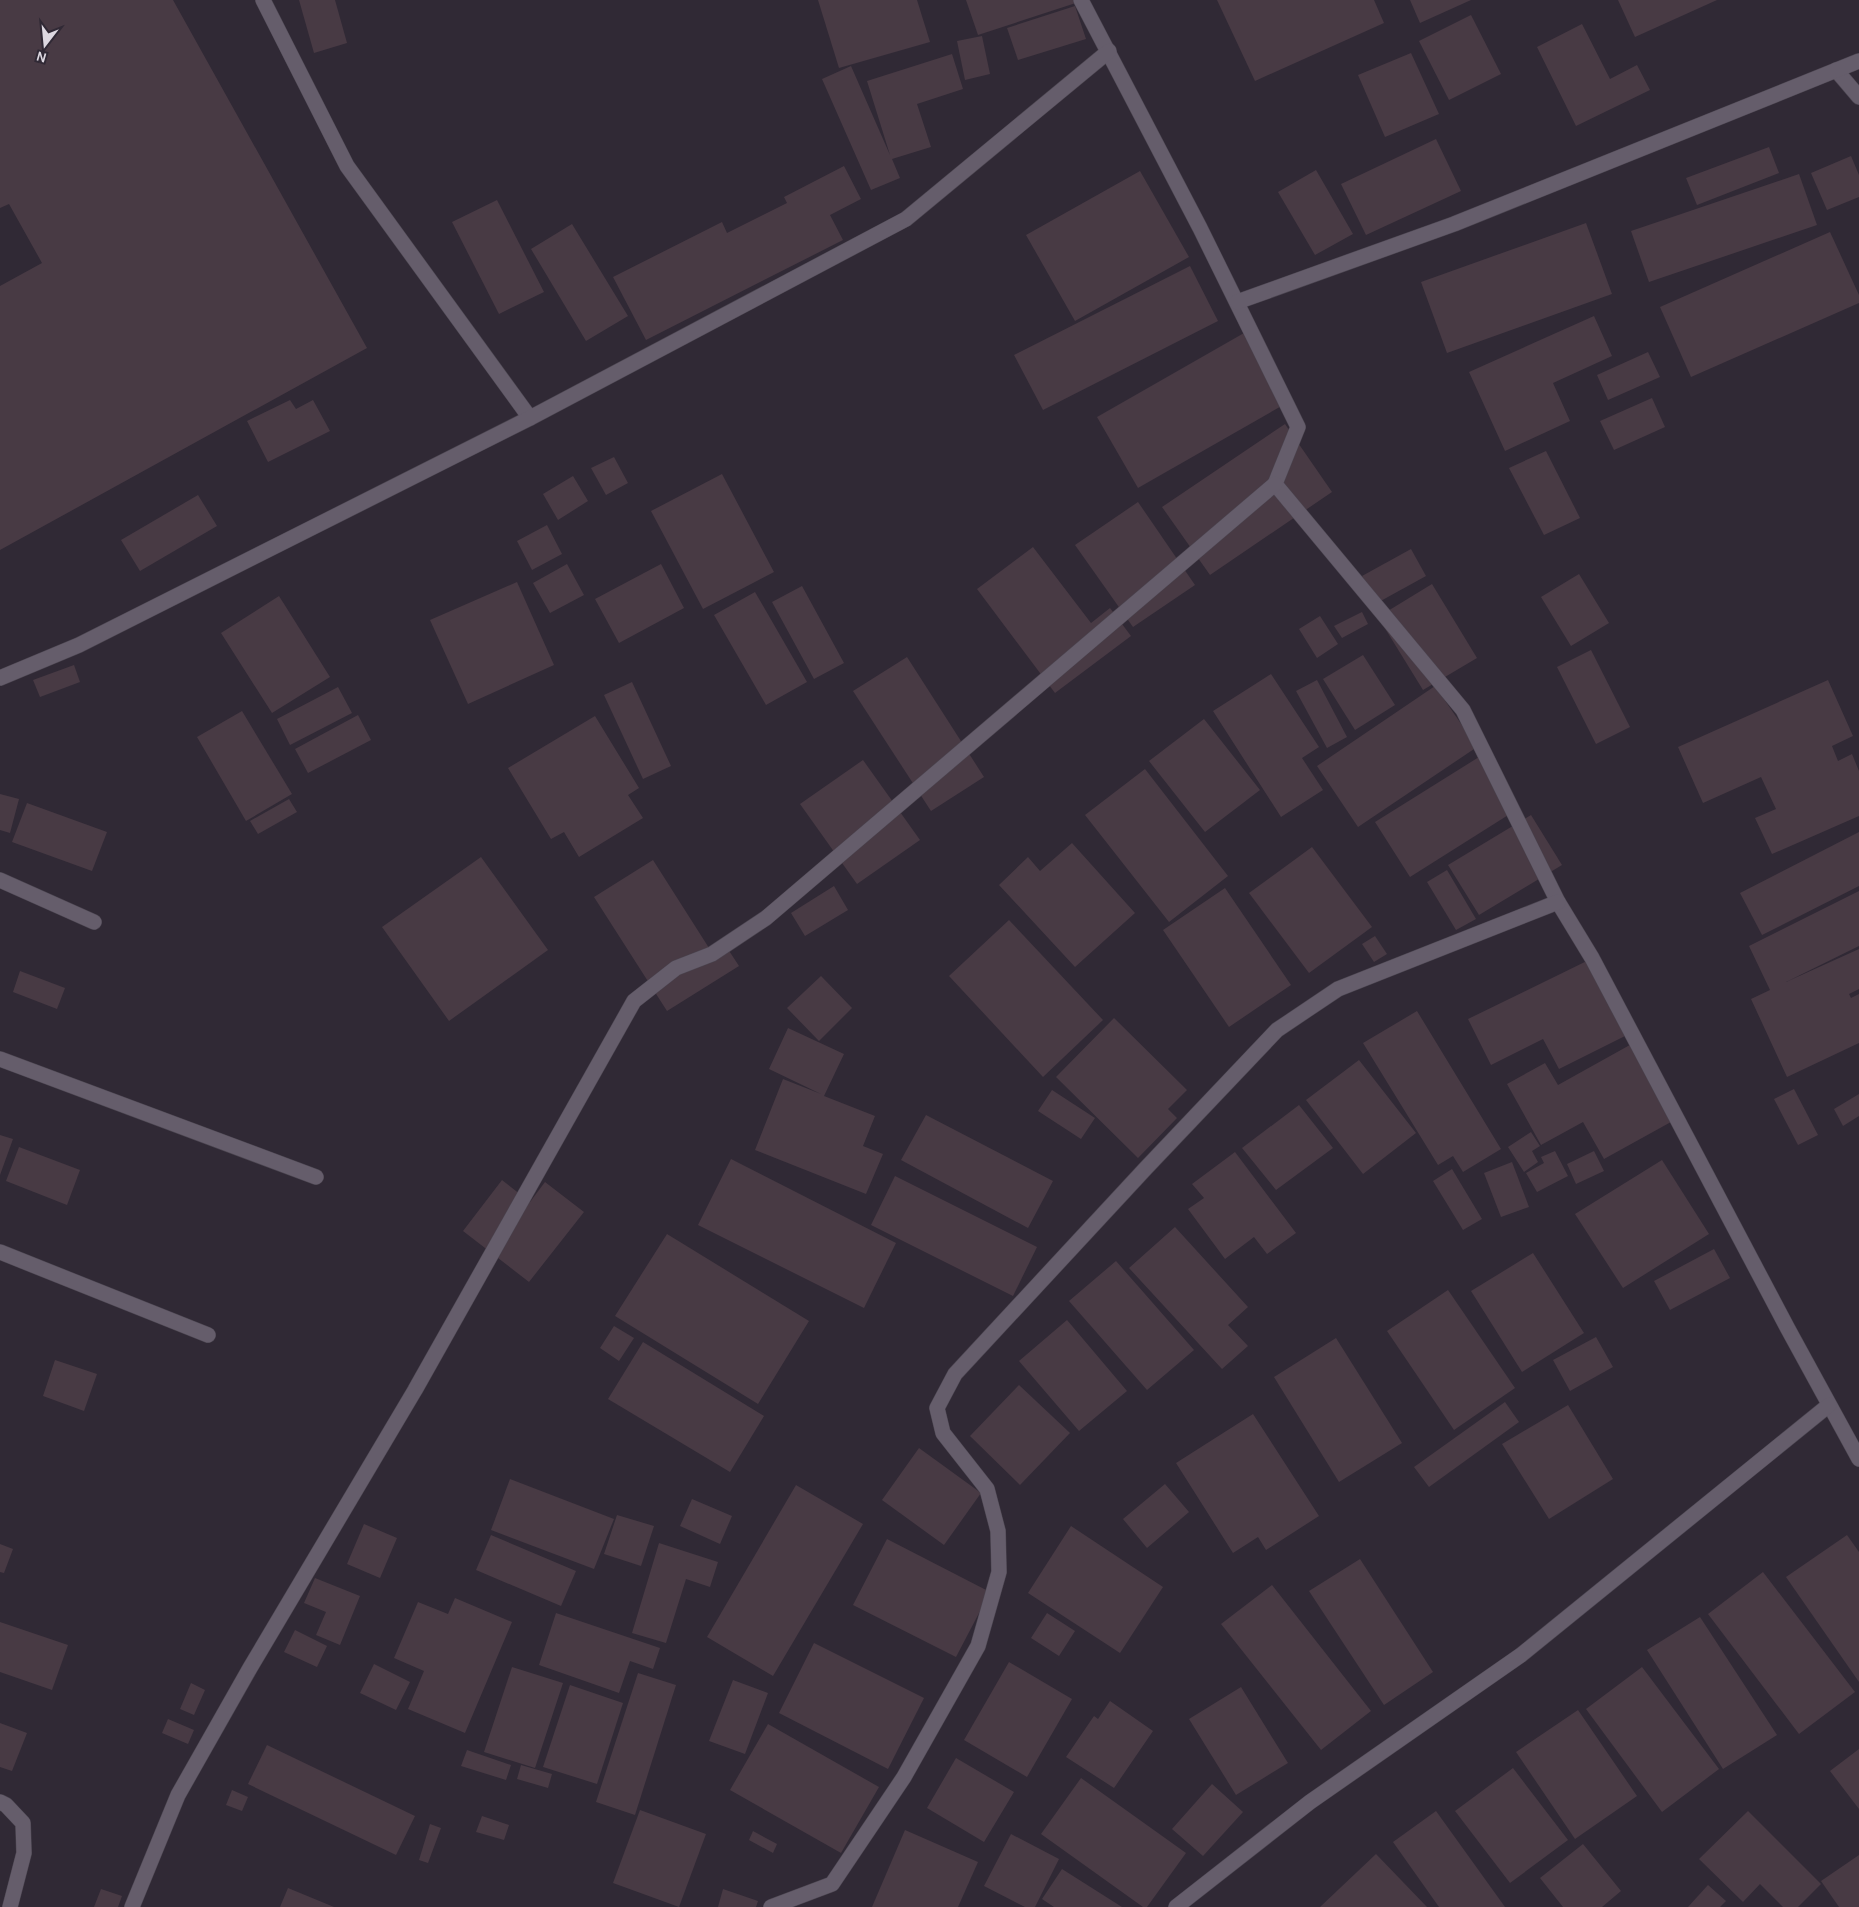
<svg xmlns="http://www.w3.org/2000/svg" width="1859" height="1907" font-family="Karla,sans-serif">
  <style>
    .building { fill: #483a44 }
    .lines { fill: none; stroke-linecap: round; stroke-linejoin: round }
    .minor-casing { stroke: #4b4550; stroke-width: 16 }
    .minor { stroke: #655d6b; stroke-width: 15 }
  </style>
  <rect width="100%" height="100%" fill="#302935"/>
  <!-- building -->
  <g class="building">
    <polygon points="0,0 173,0 367,348 0,550 0,286 42,263 9,204 0,208"/>
    <polygon points="299,0 335,0 347,43 314,53"/>
    <polygon points="818,0 917,0 930,42 839,68"/>
    <polygon points="966,0 1085,0 978,35"/>
    <polygon points="1217,0 1374,0 1384,23 1255,81"/>
    <polygon points="1410,0 1471,0 1420,23"/>
    <polygon points="1618,0 1717,0 1635,37"/>
    <polygon points="1075,6 1086,39 1018,60 1007,28"/>
    <polygon points="1471,15 1501,74 1449,100 1419,41"/>
    <polygon points="1582,24 1610,79 1637,65 1650,90 1576,126 1537,47"/>
    <polygon points="982,36 990,74 965,80 957,41"/>
    <polygon points="1411,53 1439,114 1385,137 1358,75"/>
    <polygon points="952,54 963,89 917,104 931,147 892,159 900,178 871,190 822,79 851,66 890,155 867,81"/>
    <polygon points="1436,139 1461,191 1366,235 1341,184"/>
    <polygon points="1769,147 1779,173 1697,205 1686,178"/>
    <polygon points="1851,156 1859,175 1859,197 1827,210 1811,173"/>
    <polygon points="844,166 861,199 830,215 843,240 646,340 613,277 722,222 727,233 787,203 784,197"/>
    <polygon points="1316,170 1353,234 1315,255 1278,192"/>
    <polygon points="1140,171 1189,257 1075,321 1026,235"/>
    <polygon points="1799,174 1817,225 1649,282 1631,231"/>
    <polygon points="497,200 544,292 499,314 452,222"/>
    <polygon points="1586,223 1612,294 1447,353 1421,282"/>
    <polygon points="572,224 628,316 586,341 531,249"/>
    <polygon points="1830,232 1859,295 1859,303 1691,377 1660,307"/>
    <polygon points="1190,266 1218,321 1043,410 1014,355"/>
    <polygon points="1594,316 1612,356 1553,383 1570,421 1505,451 1469,372"/>
    <polygon points="1251,329 1292,400 1138,488 1097,417"/>
    <polygon points="1648,352 1660,377 1608,400 1597,375"/>
    <polygon points="1652,398 1665,427 1614,450 1600,421"/>
    <polygon points="290,400 296,409 313,400 330,431 268,462 247,421"/>
    <polygon points="1285,424 1332,492 1210,575 1162,507"/>
    <polygon points="1546,451 1580,518 1544,535 1509,468"/>
    <polygon points="614,457 628,483 606,495 591,468"/>
    <polygon points="722,474 774,572 703,609 651,511"/>
    <polygon points="573,476 588,501 558,520 543,494"/>
    <polygon points="198,495 217,526 140,571 121,540"/>
    <polygon points="1138,502 1195,585 1133,627 1075,545"/>
    <polygon points="547,525 562,554 532,570 517,541"/>
    <polygon points="1033,547 1091,623 1110,608 1131,636 1055,693 977,589"/>
    <polygon points="1411,549 1426,576 1377,603 1362,576"/>
    <polygon points="567,564 584,595 550,613 533,583"/>
    <polygon points="661,564 684,608 619,643 595,599"/>
    <polygon points="1579,574 1609,623 1571,646 1541,597"/>
    <polygon points="517,582 554,665 468,704 430,620"/>
    <polygon points="1432,584 1477,658 1423,690 1378,617"/>
    <polygon points="802,586 844,663 814,679 772,602"/>
    <polygon points="755,592 807,682 766,705 714,615"/>
    <polygon points="279,596 330,677 272,713 221,633"/>
    <polygon points="1362,612 1368,624 1342,638 1334,626"/>
    <polygon points="1320,616 1338,644 1317,658 1299,629"/>
    <polygon points="1591,650 1630,727 1596,744 1557,667"/>
    <polygon points="1363,655 1395,705 1355,730 1323,679"/>
    <polygon points="907,657 984,777 931,811 853,691"/>
    <polygon points="74,665 80,682 40,697 33,680"/>
    <polygon points="1271,674 1319,747 1302,758 1323,790 1281,817 1213,711"/>
    <polygon points="1317,680 1347,737 1327,748 1296,691"/>
    <polygon points="1828,680 1853,736 1832,746 1838,761 1852,754 1859,771 1859,816 1772,854 1755,818 1776,809 1761,777 1703,803 1678,747"/>
    <polygon points="632,682 671,766 643,779 604,695"/>
    <polygon points="1435,686 1477,747 1358,827 1317,766"/>
    <polygon points="338,687 352,713 290,745 277,719"/>
    <polygon points="242,711 292,794 246,821 197,737"/>
    <polygon points="358,715 371,740 308,773 295,749"/>
    <polygon points="595,716 639,788 628,795 643,818 579,857 564,832 551,839 508,768"/>
    <polygon points="1204,719 1260,790 1205,832 1149,761"/>
    <polygon points="1479,757 1513,812 1410,877 1375,822"/>
    <polygon points="863,760 920,840 857,884 800,804"/>
    <polygon points="1145,769 1228,876 1169,922 1085,815"/>
    <polygon points="0,794 19,799 10,833 0,830"/>
    <polygon points="289,799 297,812 258,834 250,821"/>
    <polygon points="27,803 107,832 92,871 12,842"/>
    <polygon points="1531,815 1562,865 1479,915 1448,865"/>
    <polygon points="1859,832 1859,886 1762,935 1740,893"/>
    <polygon points="1072,843 1135,913 1075,967 999,885 1028,857 1040,871"/>
    <polygon points="1312,847 1372,927 1309,973 1249,893"/>
    <polygon points="481,857 548,950 449,1021 382,927"/>
    <polygon points="653,860 709,948 722,940 739,966 667,1011 594,897"/>
    <polygon points="1447,870 1476,919 1456,930 1427,882"/>
    <polygon points="834,886 848,910 805,936 791,913"/>
    <polygon points="1225,888 1291,985 1229,1027 1163,930"/>
    <polygon points="1859,891 1859,946 1786,982 1859,949 1859,989 1849,994 1851,998 1859,994 1859,1043 1787,1077 1751,999 1770,990 1749,946"/>
    <polygon points="1009,920 1103,1020 1043,1077 949,976"/>
    <polygon points="1375,936 1387,954 1374,962 1362,944"/>
    <polygon points="1597,956 1635,1031 1559,1069 1543,1039 1491,1065 1468,1019"/>
    <polygon points="20,971 65,988 57,1009 13,992"/>
    <polygon points="821,976 852,1008 819,1041 787,1008"/>
    <polygon points="1417,1011 1501,1149 1463,1172 1453,1156 1438,1165 1363,1043"/>
    <polygon points="1114,1018 1187,1090 1168,1109 1177,1118 1138,1158 1056,1077"/>
    <polygon points="788,1028 844,1054 824,1096 875,1116 863,1146 883,1154 866,1194 755,1150 783,1079 821,1094 769,1069"/>
    <polygon points="1637,1041 1680,1117 1604,1159 1583,1122 1541,1145 1507,1084 1545,1063 1558,1085"/>
    <polygon points="1359,1060 1416,1133 1363,1174 1306,1100"/>
    <polygon points="1794,1089 1818,1135 1798,1145 1774,1099"/>
    <polygon points="1052,1090 1095,1118 1081,1139 1038,1111"/>
    <polygon points="1859,1094 1859,1116 1843,1126 1834,1109"/>
    <polygon points="1299,1105 1333,1148 1276,1190 1242,1148"/>
    <polygon points="926,1115 1053,1181 1028,1228 901,1160"/>
    <polygon points="1531,1132 1540,1146 1532,1151 1538,1162 1524,1172 1508,1147"/>
    <polygon points="0,1135 13,1139 0,1175"/>
    <polygon points="19,1147 80,1170 67,1205 6,1181"/>
    <polygon points="1555,1151 1568,1176 1537,1192 1526,1173 1544,1163 1541,1157"/>
    <polygon points="1594,1151 1604,1171 1576,1184 1567,1164"/>
    <polygon points="1235,1152 1296,1233 1267,1254 1254,1237 1225,1259 1188,1209 1204,1198 1192,1184"/>
    <polygon points="731,1159 896,1243 864,1308 698,1225"/>
    <polygon points="1662,1160 1709,1234 1623,1288 1575,1214"/>
    <polygon points="1512,1162 1529,1207 1501,1217 1484,1173"/>
    <polygon points="1452,1169 1482,1219 1463,1230 1433,1181"/>
    <polygon points="895,1176 1037,1247 1013,1296 871,1225"/>
    <polygon points="502,1180 530,1202 545,1182 584,1212 529,1282 463,1231"/>
    <polygon points="1175,1227 1248,1307 1228,1325 1248,1346 1222,1369 1129,1268"/>
    <polygon points="667,1234 809,1321 758,1404 615,1316"/>
    <polygon points="1714,1249 1730,1278 1670,1310 1654,1281"/>
    <polygon points="1533,1253 1584,1333 1522,1372 1471,1291"/>
    <polygon points="1116,1261 1194,1350 1147,1390 1069,1301"/>
    <polygon points="1448,1290 1515,1388 1454,1430 1387,1331"/>
    <polygon points="1067,1320 1127,1391 1079,1431 1019,1361"/>
    <polygon points="614,1326 634,1338 619,1361 600,1348"/>
    <polygon points="1596,1337 1613,1367 1570,1391 1553,1360"/>
    <polygon points="1336,1338 1402,1443 1339,1482 1274,1377"/>
    <polygon points="643,1342 764,1416 730,1472 608,1399"/>
    <polygon points="55,1360 97,1374 84,1411 43,1396"/>
    <polygon points="1019,1385 1070,1433 1020,1485 970,1436"/>
    <polygon points="1505,1402 1519,1422 1429,1487 1414,1467"/>
    <polygon points="1568,1405 1613,1479 1549,1519 1502,1444"/>
    <polygon points="1253,1414 1319,1516 1266,1550 1258,1537 1233,1553 1176,1463"/>
    <polygon points="919,1448 981,1493 944,1545 882,1500"/>
    <polygon points="510,1479 614,1519 594,1569 491,1530"/>
    <polygon points="1165,1484 1189,1512 1147,1548 1123,1519"/>
    <polygon points="796,1485 863,1524 773,1676 707,1637"/>
    <polygon points="692,1499 732,1516 720,1544 680,1526"/>
    <polygon points="617,1515 654,1526 641,1566 604,1554"/>
    <polygon points="364,1524 397,1538 380,1578 347,1564"/>
    <polygon points="1071,1526 1163,1587 1120,1653 1028,1593"/>
    <polygon points="491,1535 576,1571 561,1606 476,1570"/>
    <polygon points="1847,1535 1859,1552 1859,1682 1786,1577"/>
    <polygon points="887,1539 990,1592 956,1657 853,1605"/>
    <polygon points="659,1543 718,1562 710,1587 686,1579 666,1643 632,1633"/>
    <polygon points="0,1544 13,1549 4,1573 0,1572"/>
    <polygon points="1360,1559 1433,1672 1384,1705 1309,1591"/>
    <polygon points="1763,1572 1855,1692 1799,1734 1708,1614"/>
    <polygon points="315,1578 360,1596 340,1645 316,1635 326,1612 304,1603"/>
    <polygon points="1272,1585 1371,1711 1321,1750 1221,1624"/>
    <polygon points="455,1598 512,1622 465,1733 408,1709 424,1671 394,1658 418,1602 448,1614"/>
    <polygon points="556,1613 660,1648 653,1669 630,1661 619,1693 539,1665"/>
    <polygon points="1047,1613 1075,1631 1059,1656 1031,1638"/>
    <polygon points="1700,1617 1777,1735 1723,1769 1647,1650"/>
    <polygon points="0,1622 68,1645 52,1690 0,1672"/>
    <polygon points="295,1630 327,1646 317,1667 284,1652"/>
    <polygon points="814,1643 924,1698 888,1769 779,1713"/>
    <polygon points="1009,1662 1072,1699 1027,1777 964,1740"/>
    <polygon points="374,1664 410,1682 396,1710 360,1693"/>
    <polygon points="512,1667 563,1683 535,1768 484,1752"/>
    <polygon points="1642,1667 1719,1769 1662,1812 1586,1709"/>
    <polygon points="638,1673 676,1685 635,1815 596,1802"/>
    <polygon points="733,1680 768,1693 745,1754 709,1741"/>
    <polygon points="191,1683 205,1690 194,1715 180,1709"/>
    <polygon points="570,1685 623,1703 597,1784 543,1767"/>
    <polygon points="1241,1687 1288,1763 1236,1795 1189,1719"/>
    <polygon points="1110,1701 1153,1731 1114,1788 1066,1757 1094,1716 1098,1719"/>
    <polygon points="1578,1710 1637,1796 1575,1839 1516,1752"/>
    <polygon points="168,1719 194,1730 188,1744 162,1733"/>
    <polygon points="0,1723 27,1733 12,1771 0,1767"/>
    <polygon points="768,1724 879,1787 841,1853 730,1790"/>
    <polygon points="267,1745 415,1816 396,1855 248,1784"/>
    <polygon points="1859,1749 1859,1809 1830,1771"/>
    <polygon points="467,1750 511,1765 506,1780 461,1766"/>
    <polygon points="956,1758 1014,1792 984,1842 927,1808"/>
    <polygon points="521,1765 552,1774 548,1788 517,1779"/>
    <polygon points="1513,1768 1568,1840 1510,1883 1455,1811"/>
    <polygon points="1081,1778 1186,1853 1147,1907 1143,1907 1041,1834"/>
    <polygon points="1212,1784 1243,1812 1203,1856 1172,1829"/>
    <polygon points="232,1790 248,1797 242,1811 226,1805"/>
    <polygon points="640,1810 706,1834 679,1907 613,1883"/>
    <polygon points="1436,1811 1505,1907 1439,1907 1393,1842"/>
    <polygon points="1748,1811 1821,1884 1798,1907 1783,1907 1760,1884 1743,1902 1699,1859"/>
    <polygon points="482,1816 509,1825 504,1840 476,1832"/>
    <polygon points="430,1824 441,1828 428,1863 419,1860"/>
    <polygon points="905,1830 978,1862 958,1907 872,1907"/>
    <polygon points="753,1831 777,1844 773,1853 749,1840"/>
    <polygon points="1011,1834 1059,1859 1035,1907 1025,1907 984,1886"/>
    <polygon points="1583,1844 1621,1891 1602,1907 1563,1907 1540,1878"/>
    <polygon points="1376,1854 1427,1907 1320,1907"/>
    <polygon points="1859,1855 1859,1907 1839,1907 1821,1881"/>
    <polygon points="1062,1869 1122,1907 1054,1907 1042,1899"/>
    <polygon points="1708,1885 1726,1901 1720,1907 1688,1907"/>
    <polygon points="288,1888 334,1907 280,1907"/>
    <polygon points="101,1889 122,1896 118,1907 94,1907"/>
    <polygon points="723,1889 758,1901 756,1907 718,1907"/>
  </g>
  <g class="lines">
    <!-- minor casing -->
    <g class="minor-casing">
      <g id="minor">
        <polyline points="263,0 347,166 530,418"/>
        <polyline points="1081,0 1200,228 1298,427 1275,484 1463,710 1558,902 1592,958 1788,1329 1859,1459"/>
        <polyline points="1836,70 1859,97"/>
        <polyline points="1237,302 1454,224 1859,61"/>
        <polyline points="0,678 79,645 530,418 906,219 1109,51"/>
        <polyline points="0,880 94,922"/>
        <polyline points="0,1059 316,1177"/>
        <polyline points="0,1252 208,1335"/>
        <polyline points="0,1802 6,1805 23,1823 24,1853 10,1907"/>
        <polyline points="132,1907 178,1795 250,1668 415,1390 634,1001 676,968 712,954 766,918 1275,484"/>
        <polyline points="771,1907 832,1884 904,1777 978,1646 999,1572 998,1531 987,1489 943,1433 937,1408 955,1374 1146,1168 1277,1030 1338,989 1558,902"/>
        <polyline points="1176,1907 1310,1802 1521,1655 1829,1405"/>
      </g>
    </g>
    <!-- minor -->
    <use href="#minor" class="minor"/>
  </g>
  <!-- north arrow -->
  <g transform="translate(45 45) rotate(196)" stroke="#302935" stroke-width="4" paint-order="stroke">
  <path d="M0-4L9 19L0 12L-9 19Z" fill="#ddd8e1"/>
  <text y="-8" font-size="14" font-weight="bold" text-anchor="middle" fill="#ddd8e1">N</text>
  </g>
</svg>
